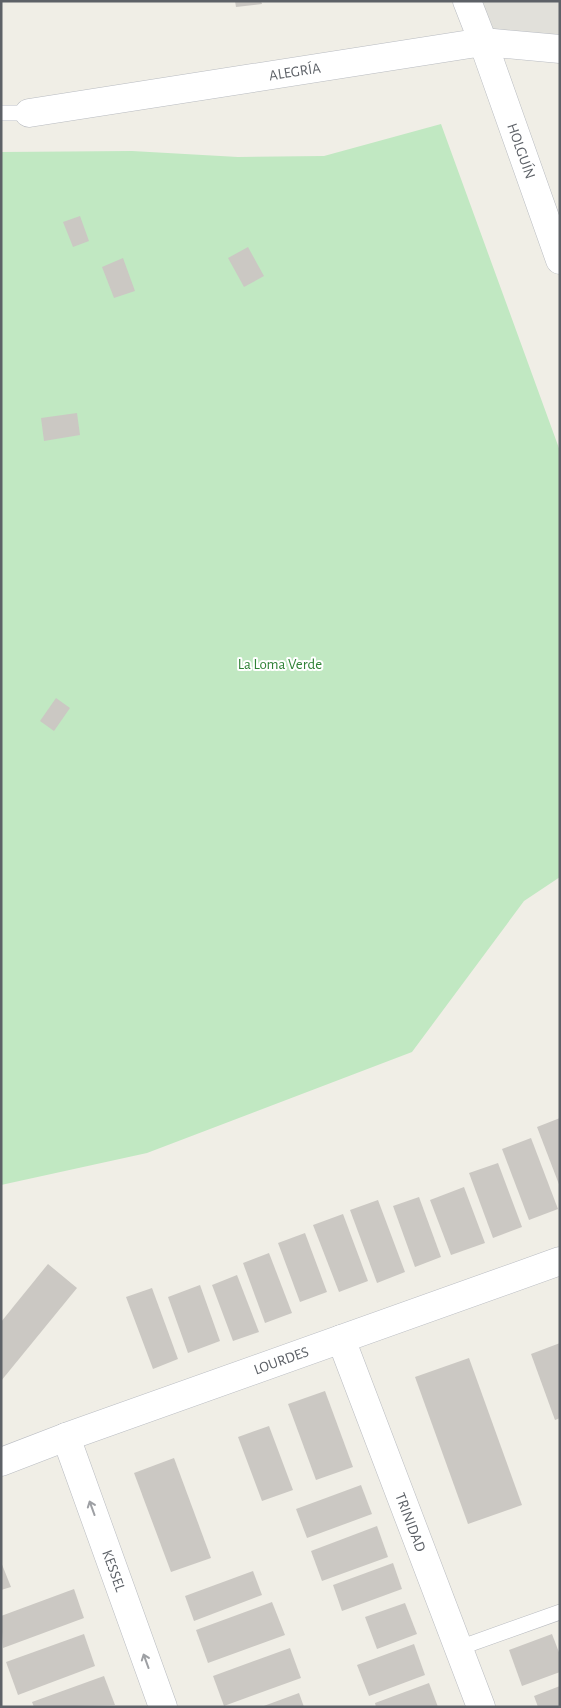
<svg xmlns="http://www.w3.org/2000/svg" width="561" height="1708" font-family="'Alegreya Sans',sans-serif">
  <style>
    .industrial { fill: #e1e0da }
    .green { fill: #c1e8c2 }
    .building { fill: #cbc8c3 }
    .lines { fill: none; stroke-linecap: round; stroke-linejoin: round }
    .lane-casing { stroke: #b8bbc0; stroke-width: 16 }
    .street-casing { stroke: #b8bbc0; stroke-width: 29 }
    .secondary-casing { stroke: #b9bcc2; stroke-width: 29 }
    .lane { stroke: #fff; stroke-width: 15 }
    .street { stroke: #fff; stroke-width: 28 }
    .secondary { stroke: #fff; stroke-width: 28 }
    .oneway { stroke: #9ea0a4 }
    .labels { text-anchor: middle; stroke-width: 4; stroke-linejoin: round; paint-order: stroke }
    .street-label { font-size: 15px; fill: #5d6167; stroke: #fff }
    .park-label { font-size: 15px; fill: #308237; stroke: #fff }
  </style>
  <rect width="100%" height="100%" fill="#f0eee6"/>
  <!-- industrial -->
  <polygon class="industrial" points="477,1 560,1 560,36 482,28"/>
  <!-- green -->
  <polygon class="green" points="441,124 560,451 560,877 524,901 412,1052 147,1153 1,1185 1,152 132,151 238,157 324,156"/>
  <!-- building -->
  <g class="building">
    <polygon points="235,1 261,1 262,4 236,7"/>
    <polygon points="80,216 89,241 73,247 63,222"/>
    <polygon points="248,247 264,276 244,287 228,258"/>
    <polygon points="123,258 135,291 114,298 102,267"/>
    <polygon points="77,413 80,435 44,441 41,418"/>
    <polygon points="56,698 70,708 54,731 40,721"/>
    <polygon points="560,1118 560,1187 537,1127"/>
    <polygon points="531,1138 558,1209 529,1220 502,1149"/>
    <polygon points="498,1163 522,1227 493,1238 469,1173"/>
    <polygon points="464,1187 485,1243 451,1255 430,1200"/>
    <polygon points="419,1197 441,1257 415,1267 393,1206"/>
    <polygon points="378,1200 405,1272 377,1283 350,1210"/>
    <polygon points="343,1214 368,1281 339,1292 313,1225"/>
    <polygon points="305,1233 327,1292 300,1302 278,1243"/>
    <polygon points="269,1253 292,1313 265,1323 243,1263"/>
    <polygon points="48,1264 77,1288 1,1381 1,1322"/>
    <polygon points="237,1275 259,1332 233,1341 212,1285"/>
    <polygon points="200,1285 220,1341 188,1353 168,1297"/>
    <polygon points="152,1288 178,1359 153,1369 126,1297"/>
    <polygon points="560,1343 560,1418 555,1420 531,1354"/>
    <polygon points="469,1358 522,1505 468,1524 415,1377"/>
    <polygon points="325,1391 353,1467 316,1480 288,1404"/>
    <polygon points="269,1426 293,1490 262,1501 238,1437"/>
    <polygon points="174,1458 211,1558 171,1572 134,1473"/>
    <polygon points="361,1485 372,1514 307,1538 296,1509"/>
    <polygon points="377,1526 388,1557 322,1581 311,1551"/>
    <polygon points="1,1562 11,1587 1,1590"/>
    <polygon points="393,1563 402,1589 342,1611 333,1585"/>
    <polygon points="253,1571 262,1595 194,1621 185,1596"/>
    <polygon points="74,1589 84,1618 3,1648 1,1616"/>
    <polygon points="272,1602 285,1635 208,1663 196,1630"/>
    <polygon points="405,1603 417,1634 377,1649 365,1617"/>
    <polygon points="84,1634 95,1666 18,1695 6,1662"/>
    <polygon points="552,1634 560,1655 560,1672 522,1686 509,1650"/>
    <polygon points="414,1644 425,1675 369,1696 357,1665"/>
    <polygon points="290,1648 301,1678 224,1706 213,1676"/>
    <polygon points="104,1676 115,1705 34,1707 32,1702"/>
    <polygon points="429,1683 438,1707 376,1707 375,1703"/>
    <polygon points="560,1686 560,1707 538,1707 534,1696"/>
    <polygon points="299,1693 304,1707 261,1707"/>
  </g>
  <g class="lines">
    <!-- lane casing -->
    <g class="lane-casing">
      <g id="lane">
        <polyline points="1,113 29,113"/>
        <polyline points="459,1648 560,1612"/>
      </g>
    </g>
    <!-- street casing -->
    <g class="street-casing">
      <g id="street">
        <path id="s1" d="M29 113 483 42 560 260"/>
        <path id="s2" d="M341 1339 481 1707"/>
        <path id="s3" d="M66 1437 163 1707"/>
      </g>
    </g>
    <!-- secondary casing -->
    <g class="secondary-casing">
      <g id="secondary">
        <polyline points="467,1 483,42 560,49"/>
        <path id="s4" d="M1 1462 66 1437 560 1261"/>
      </g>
    </g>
    <!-- lane -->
    <use href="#lane" class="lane"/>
    <!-- street -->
    <use href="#street" class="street"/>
    <!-- secondary -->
    <use href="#secondary" class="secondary"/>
  </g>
  <!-- one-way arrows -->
  <defs><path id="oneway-shaft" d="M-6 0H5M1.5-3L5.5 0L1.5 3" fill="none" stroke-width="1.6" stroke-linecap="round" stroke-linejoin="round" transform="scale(1.25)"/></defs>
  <g class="oneway">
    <use href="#oneway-shaft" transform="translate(92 1508) rotate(-110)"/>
    <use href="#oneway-shaft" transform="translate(146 1661) rotate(-110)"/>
  </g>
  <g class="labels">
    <!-- street labels -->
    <g class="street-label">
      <text dy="5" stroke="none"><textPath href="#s1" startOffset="269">ALEGRÍA</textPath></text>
      <text dy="5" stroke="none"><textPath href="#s1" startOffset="575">HOLGUÍN</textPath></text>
      <text dy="5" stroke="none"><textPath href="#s4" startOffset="298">LOURDES</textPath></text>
      <text dy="5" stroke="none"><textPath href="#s2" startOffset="196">TRINIDAD</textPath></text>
      <text dy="5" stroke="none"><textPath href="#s3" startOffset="142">KESSEL</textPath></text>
    </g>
    <!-- park labels -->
    <g class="park-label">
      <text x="280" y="669">La Loma Verde</text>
    </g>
  </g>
  <!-- border -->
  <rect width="561" height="1708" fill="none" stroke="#5d6167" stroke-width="5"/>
</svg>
